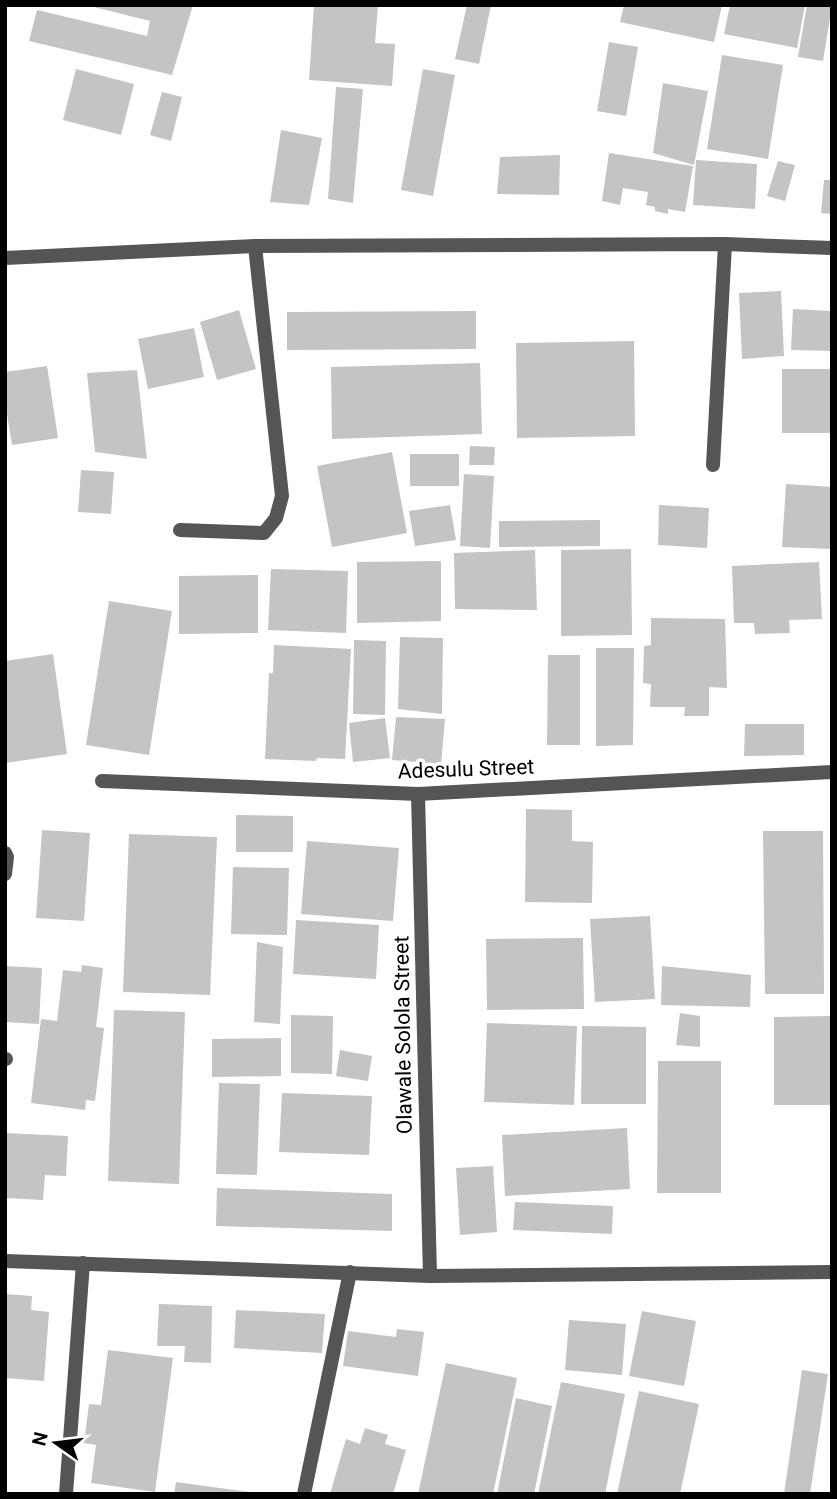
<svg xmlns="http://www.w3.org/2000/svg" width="837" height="1499" font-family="Roboto,sans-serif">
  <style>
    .building { fill: #c4c4c4 }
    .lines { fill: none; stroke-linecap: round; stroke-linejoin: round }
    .service { stroke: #555; stroke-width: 14 }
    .minor { stroke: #555; stroke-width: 14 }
    .labels { text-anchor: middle; stroke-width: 7; stroke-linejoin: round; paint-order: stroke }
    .street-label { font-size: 21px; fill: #000; stroke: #fff }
  </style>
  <rect width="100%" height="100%" fill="#fff"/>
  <!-- building -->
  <g class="building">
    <polygon points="86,5 193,5 172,75 29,41 37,10 147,36 150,21"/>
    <polygon points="314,5 378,5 375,43 395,44 392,86 309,80"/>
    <polygon points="467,5 491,5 479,64 455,59"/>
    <polygon points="624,5 722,5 714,42 620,22"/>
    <polygon points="730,5 805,5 797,48 724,34"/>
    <polygon points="807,5 832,5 823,61 798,57"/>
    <polygon points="609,42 638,47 626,116 597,111"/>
    <polygon points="722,55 783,65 768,159 707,149"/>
    <polygon points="76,69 134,84 121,135 63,120"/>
    <polygon points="423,69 455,75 433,196 401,190"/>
    <polygon points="663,83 708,91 694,165 653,153"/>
    <polygon points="336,87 363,89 353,203 328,199"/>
    <polygon points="162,92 182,97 171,141 150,135"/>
    <polygon points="281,130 322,138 309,205 270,202"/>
    <polygon points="609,153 693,166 685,212 668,209 668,214 655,211 655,207 646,205 648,192 623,188 620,205 602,201"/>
    <polygon points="560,155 559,195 497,194 500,157"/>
    <polygon points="696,160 757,164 755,209 693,205"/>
    <polygon points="778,161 795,165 785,201 767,196"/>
    <polygon points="824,180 832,180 832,214 821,213"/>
    <polygon points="781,291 784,356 742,359 739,293"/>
    <polygon points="793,309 832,311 832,351 791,350"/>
    <polygon points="239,310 256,369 217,380 200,322"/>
    <polygon points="476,311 476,349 287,350 287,312"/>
    <polygon points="194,328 204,377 148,389 138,339"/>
    <polygon points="634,341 635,436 517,438 516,343"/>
    <polygon points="480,363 482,434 332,439 331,367"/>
    <polygon points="47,366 58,438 12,445 5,401 5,372"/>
    <rect x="782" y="369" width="50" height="64"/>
    <polygon points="137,370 147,459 95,452 87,373"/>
    <polygon points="470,446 495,447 494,465 469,465"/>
    <polygon points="392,452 407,533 332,547 317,466"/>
    <rect x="410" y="454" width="49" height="32"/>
    <polygon points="81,470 114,472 111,514 78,512"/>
    <polygon points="464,474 494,476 490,548 460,546"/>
    <polygon points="786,484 832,487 832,549 782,547"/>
    <polygon points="450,505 456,540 415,546 409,511"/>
    <polygon points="659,505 709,508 707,548 658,545"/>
    <polygon points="600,520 600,546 499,547 499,521"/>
    <polygon points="631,549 632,635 561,636 561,550"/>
    <polygon points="535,550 537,610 455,609 454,553"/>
    <polygon points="441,561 441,621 357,623 357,562"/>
    <polygon points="819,562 822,619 789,620 790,633 755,634 754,623 734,623 732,566"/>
    <polygon points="271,569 348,571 346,633 268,630"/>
    <polygon points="258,575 258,633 179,634 179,576"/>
    <polygon points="109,601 172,611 149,755 86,745"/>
    <polygon points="651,618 725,619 727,688 709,687 709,716 684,716 685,707 650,707 651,684 643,683 644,646 651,645"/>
    <polygon points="400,637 443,638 442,714 398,709"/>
    <polygon points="354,640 386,641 385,715 353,714"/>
    <polygon points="274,645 351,649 345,759 317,758 316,761 265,759 269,673 273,673"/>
    <polygon points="596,648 634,648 633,745 596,746"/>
    <polygon points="53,654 67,754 5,763 5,661"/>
    <polygon points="548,655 580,655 580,745 547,745"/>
    <polygon points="396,717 445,719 441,764 392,760"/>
    <polygon points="385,718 390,758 353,762 349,723"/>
    <polygon points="745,724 804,724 804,755 744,756"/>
    <polygon points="526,809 572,810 572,841 593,842 592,903 525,902"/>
    <polygon points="236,815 293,816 293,852 236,852"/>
    <polygon points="42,830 90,833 84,921 36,918"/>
    <polygon points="763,831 823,831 824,994 765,994"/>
    <polygon points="129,834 217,837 210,995 123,992"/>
    <polygon points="307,841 399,848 393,921 301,914"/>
    <polygon points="233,867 289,868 287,935 231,934"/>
    <polygon points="650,916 655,999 595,1002 590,919"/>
    <polygon points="296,920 379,925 376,979 293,974"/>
    <polygon points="583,938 584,1009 487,1010 486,939"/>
    <polygon points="257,942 283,947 280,1024 254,1022"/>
    <polygon points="82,965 103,968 96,1027 104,1028 95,1101 86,1100 85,1110 31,1103 41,1019 57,1021 63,970 81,972"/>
    <polygon points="5,966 42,968 39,1024 5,1022"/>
    <polygon points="662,966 751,975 750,1007 661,1005"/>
    <polygon points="114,1010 185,1012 179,1184 108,1181"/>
    <polygon points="680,1013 700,1016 700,1047 676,1045"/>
    <polygon points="291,1015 333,1016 332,1074 291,1073"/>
    <polygon points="832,1016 832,1105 774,1105 774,1017"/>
    <polygon points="487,1023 577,1026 574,1105 484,1102"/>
    <polygon points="582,1026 646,1027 646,1104 581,1104"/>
    <polygon points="281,1038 281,1076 212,1077 212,1039"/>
    <polygon points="340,1050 372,1056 368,1081 336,1076"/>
    <polygon points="658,1061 721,1061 721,1193 657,1193"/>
    <polygon points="219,1083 260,1084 257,1175 216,1174"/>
    <polygon points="282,1093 372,1096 369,1155 279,1152"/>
    <polygon points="627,1128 630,1189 505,1196 502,1135"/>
    <polygon points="5,1133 68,1136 66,1176 45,1175 43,1200 5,1198"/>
    <polygon points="493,1166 497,1232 460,1235 456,1168"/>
    <polygon points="217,1188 392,1194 392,1231 216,1226"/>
    <polygon points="515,1202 613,1206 612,1234 513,1230"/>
    <polygon points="5,1294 32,1296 31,1310 49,1312 44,1381 5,1378"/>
    <polygon points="159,1304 212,1306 211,1363 184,1362 185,1346 157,1346"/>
    <polygon points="236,1310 325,1314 322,1353 234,1348"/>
    <polygon points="642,1311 696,1321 684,1386 629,1376"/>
    <polygon points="569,1320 626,1324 622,1375 565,1370"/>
    <polygon points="397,1329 424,1332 418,1376 343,1366 348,1331 396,1337"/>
    <polygon points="108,1350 173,1358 155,1492 91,1483 96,1445 84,1443 89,1404 101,1405"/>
    <polygon points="446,1363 517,1378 493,1494 418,1494"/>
    <polygon points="802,1370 828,1374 810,1494 784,1494"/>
    <polygon points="561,1382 625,1394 605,1494 538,1494"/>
    <polygon points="639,1391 699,1404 680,1494 617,1494"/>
    <polygon points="516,1398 552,1406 534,1494 497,1494"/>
    <polygon points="365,1428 388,1435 385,1444 406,1450 393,1494 330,1494 346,1439 360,1444"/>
    <polygon points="176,1482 249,1492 249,1494 174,1494"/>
  </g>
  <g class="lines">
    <!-- service -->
    <g class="service">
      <polyline points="713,465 725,244"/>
      <polyline points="180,530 264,533 276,518 282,496 255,246"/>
      <polyline points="5,853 7,857 5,874"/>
      <polyline points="5,1059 6,1059"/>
    </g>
    <!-- minor -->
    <g class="minor">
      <polyline points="5,258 255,246 725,244 832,248"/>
      <polyline points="102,781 418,794 832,772"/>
      <polyline points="418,794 430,1276"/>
      <polyline points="5,1261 430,1276 832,1272"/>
      <polyline points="66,1494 83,1263"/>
      <polyline points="304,1494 350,1272"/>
    </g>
  </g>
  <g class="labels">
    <!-- street labels -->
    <g class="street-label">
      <text transform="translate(466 769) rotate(-2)" y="7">Adesulu Street</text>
      <text transform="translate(403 1035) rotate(-91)" y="7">Olawale Solola Street</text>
    </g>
  </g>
  <!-- border -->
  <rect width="837" height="1499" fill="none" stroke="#000000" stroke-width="14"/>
  <!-- north arrow -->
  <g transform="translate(56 1443) rotate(284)" stroke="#ffffff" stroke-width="5" paint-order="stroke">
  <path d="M0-5L12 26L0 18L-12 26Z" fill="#000000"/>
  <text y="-10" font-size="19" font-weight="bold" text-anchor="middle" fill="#000000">N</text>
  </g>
</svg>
